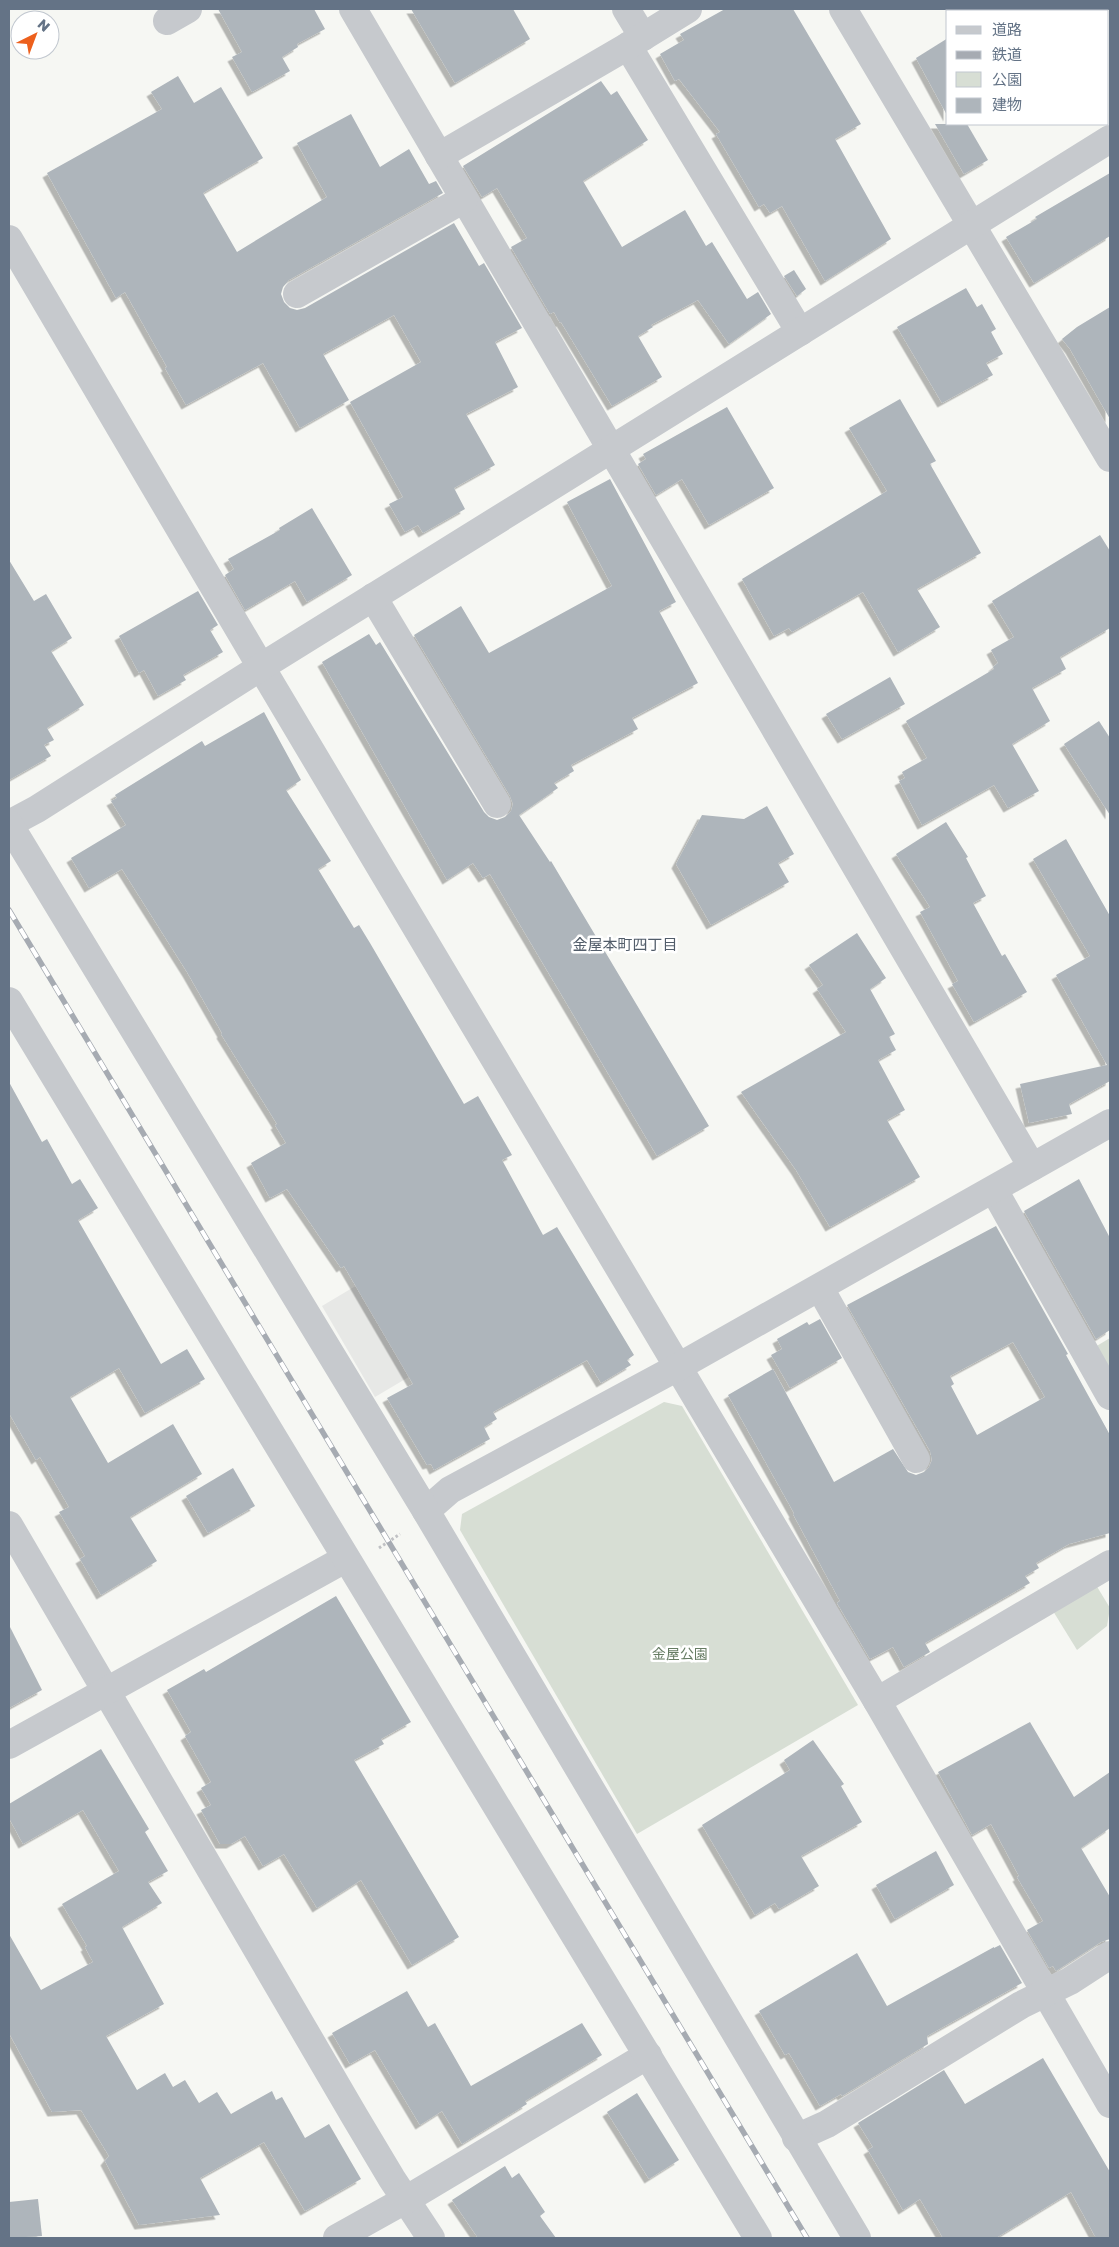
<svg xmlns="http://www.w3.org/2000/svg" width="1119" height="2247" font-family="'Golos Text','Noto Sans JP',sans-serif">
  <style>
    .built { fill: #e7e8e6 }
    .green { fill: #d7ded4 }
    .building { fill: #aeb5bb; fill-rule: evenodd; filter: url(#shadow) }
    .lines { fill: none; stroke-linecap: round; stroke-linejoin: round }
    .path { stroke: #c0c1c4; stroke-width: 3; stroke-dasharray: 2.5 2.5; stroke-linecap: butt }
    .minor { stroke: #c6c9cd; stroke-width: 28 }
    .tertiary { stroke: #c6c9cd; stroke-width: 28 }
    .rail-casing { stroke: #a6abb2; stroke-width: 5.5 }
    .rail { stroke: #fff; stroke-width: 4; stroke-dasharray: 11; stroke-linecap: butt }
    .labels { text-anchor: middle; stroke-width: 5; stroke-linejoin: round; paint-order: stroke }
    .park-label { font-size: 14px; fill: #667c63; stroke: #fff }
    .neighbourhood-label { font-size: 15px; fill: #525d6a; stroke: #fff }
  </style>
  <defs>
    <filter id="shadow"><feDropShadow dx="-4.5" dy="4.5" stdDeviation="0" flood-color="#0004"/></filter>
  </defs>
  <rect width="100%" height="100%" fill="#f6f7f3"/>
  <!-- built -->
  <polygon class="built" points="468,1219 522,1310 375,1397 322,1306"/>
  <!-- green -->
  <g class="green">
    <polygon points="1110,1338 1110,1373 1095,1347"/>
    <polygon points="664,1402 682,1406 858,1705 637,1834 460,1530 462,1514"/>
    <polygon points="1096,1585 1110,1608 1107,1626 1077,1650 1053,1611"/>
  </g>
  <!-- building -->
  <g class="building">
    <polygon points="218,9 314,9 325,29 297,44 298,47 282,57 290,71 252,92 232,57 242,52"/>
    <polygon points="411,9 513,9 530,39 455,83"/>
    <polygon points="725,9 793,9 861,124 835,139 891,239 825,281 782,206 770,213 764,204 759,207 716,134 720,132 679,79 675,81 660,54 684,40 680,34"/>
    <polygon points="948,38 948,117 916,58"/>
    <polygon points="178,76 194,103 221,87 263,158 203,193 237,252 327,197 297,143 351,114 380,167 409,149 429,184 436,181 443,193 289,280 283,287 281,294 284,302 290,308 297,310 305,308 454,223 479,266 484,263 522,328 495,342 518,387 466,414 495,465 454,488 465,509 423,533 418,525 405,532 389,504 403,497 350,402 421,362 394,315 323,354 349,400 300,428 263,363 186,405 165,368 167,367 125,292 116,298 47,173 162,109 151,92"/>
    <polygon points="601,81 611,95 617,91 648,140 583,181 622,247 685,210 706,246 712,242 747,299 758,292 771,314 729,344 698,300 651,325 653,327 638,336 662,377 612,406 561,322 560,323 554,312 550,314 511,247 527,238 497,188 482,197 463,166"/>
    <polygon points="935,124 967,124 988,160 964,174"/>
    <polygon points="1110,173 1110,236 1034,283 1006,237 1037,219 1035,217"/>
    <polygon points="794,270 806,289 797,296 784,276"/>
    <polygon points="966,288 977,307 982,304 996,329 991,332 1003,354 986,363 993,375 942,403 897,327"/>
    <polygon points="1110,307 1110,419 1070,349 1062,339 1077,327"/>
    <polygon points="900,399 936,461 930,464 981,553 917,589 940,627 898,652 863,592 792,632 789,628 774,636 742,579 887,491 849,428"/>
    <polygon points="727,407 774,488 709,525 682,479 656,495 638,464 646,459 643,454"/>
    <polygon points="610,479 676,602 659,611 698,683 632,718 638,729 571,765 574,771 554,783 558,788 519,815 550,862 551,861 709,1126 657,1156 490,874 483,878 473,863 447,880 322,662 369,634 376,645 380,642 484,812 489,817 497,820 505,817 511,811 513,804 510,796 414,635 461,606 489,653 612,586 567,502"/>
    <polygon points="312,508 352,575 307,602 295,581 245,610 225,575 234,569 228,559 280,530 279,528"/>
    <polygon points="1100,535 1110,551 1110,628 1060,657 1066,669 1032,688 1050,721 1012,744 1039,791 1008,808 994,785 922,825 899,781 905,778 902,772 927,758 906,721 994,669 993,667 998,663 991,650 1014,637 992,601"/>
    <polygon points="9,560 34,601 46,594 72,638 51,651 84,705 47,728 54,740 44,745 51,756 9,780"/>
    <polygon points="198,591 218,625 210,630 223,652 183,675 186,680 158,696 144,670 139,673 119,636"/>
    <polygon points="890,677 905,704 842,739 826,714"/>
    <polygon points="264,712 301,780 286,790 331,861 318,869 354,928 359,925 370,943 464,1104 478,1096 512,1155 502,1160 543,1235 557,1227 634,1355 627,1360 631,1365 601,1383 587,1360 493,1412 497,1419 484,1427 490,1439 434,1470 431,1464 427,1465 387,1398 413,1384 344,1266 341,1268 287,1189 270,1198 251,1163 286,1143 275,1125 277,1124 221,1034 222,1033 187,972 122,869 89,888 71,858 126,825 111,801 117,798 115,795 202,741 205,746"/>
    <polygon points="1099,721 1110,738 1110,815 1064,744"/>
    <polygon points="767,806 794,854 778,863 789,882 711,925 676,864 702,815 744,819"/>
    <polygon points="946,822 968,857 966,858 986,896 973,903 1002,956 1005,954 1027,992 974,1022 952,984 958,981 920,912 930,907 896,854"/>
    <polygon points="1066,839 1110,916 1110,1081 1069,1104 1072,1114 1029,1123 1020,1084 1107,1065 1056,975 1090,956 1033,859"/>
    <polygon points="857,933 886,978 870,989 895,1034 889,1037 896,1050 878,1060 905,1110 887,1120 920,1177 830,1227 796,1170 741,1092 846,1032 817,989 823,985 809,965"/>
    <polygon points="9,1082 42,1142 47,1139 72,1184 80,1179 98,1208 78,1220 161,1364 187,1349 205,1379 145,1413 119,1368 70,1397 108,1463 173,1424 202,1474 130,1517 157,1561 101,1595 80,1559 85,1556 59,1512 69,1507 40,1457 36,1460 9,1413"/>
    <polygon points="1079,1179 1110,1238 1110,1330 1096,1339 1024,1211"/>
    <path d="M996 1226 1068 1354 1066 1355 1110 1435V1533L1069 1544 1036 1563 1039 1568 1025 1576 1030 1583 925 1643 930 1652 904 1667 893 1647 870 1659 837 1603 840 1601 793 1514 794 1513 728 1395 773 1369 834 1482 893 1449 908 1472 916 1475 924 1472 929 1467 932 1460 930 1451 847 1305ZM1013 1342 1045 1397 977 1435 951 1386 954 1384 950 1376Z"/>
    <polygon points="820,1319 842,1358 790,1388 771,1355 782,1349 777,1339 807,1322 809,1325"/>
    <polygon points="233,1468 255,1506 208,1533 186,1496"/>
    <polygon points="336,1596 411,1722 381,1739 384,1744 354,1760 459,1937 412,1965 361,1880 317,1908 284,1854 263,1866 245,1836 231,1844 220,1844 201,1810 211,1805 201,1788 211,1782 185,1736 191,1732 167,1690 204,1669 206,1672"/>
    <polygon points="9,1625 42,1690 9,1708"/>
    <polygon points="1030,1722 1074,1797 1110,1772 1110,1828 1081,1848 1110,1897 1110,1939 1101,1942 1056,1971 1053,1966 1049,1968 1027,1930 1043,1921 1017,1877 1019,1876 991,1824 972,1835 938,1772"/>
    <polygon points="813,1740 844,1784 841,1786 862,1822 801,1856 819,1886 779,1909 775,1903 755,1915 702,1825 790,1770 784,1760"/>
    <polygon points="101,1749 149,1829 145,1832 168,1871 148,1882 162,1903 122,1927 164,2004 106,2036 137,2090 165,2073 173,2087 185,2080 199,2103 217,2092 231,2114 272,2091 276,2100 282,2097 305,2138 329,2124 361,2179 305,2211 264,2142 200,2178 220,2215 139,2225 105,2161 109,2156 81,2110 52,2112 9,2033 9,1934 41,1990 93,1962 85,1947 87,1946 62,1904 119,1871 83,1810 23,1844 9,1818 9,1804"/>
    <polygon points="936,1851 954,1885 895,1919 876,1885"/>
    <polygon points="1000,1945 1022,1983 927,2036 928,2044 842,2096 841,2094 820,2106 789,2053 785,2055 759,2011 857,1953 887,2006 994,1947 994,1948"/>
    <polygon points="407,1991 428,2027 435,2023 471,2086 582,2023 602,2055 525,2101 527,2104 462,2144 442,2111 420,2125 375,2050 350,2064 332,2033"/>
    <polygon points="1043,2058 1110,2172 1110,2238 1096,2238 1071,2192 996,2238 943,2238 920,2199 903,2210 872,2157 868,2150 873,2147 858,2123 944,2070 965,2104"/>
    <polygon points="637,2093 679,2160 649,2179 607,2112"/>
    <polygon points="505,2166 512,2178 519,2173 545,2212 540,2216 556,2238 478,2238 452,2200"/>
    <polygon points="38,2199 42,2236 9,2238 9,2202"/>
  </g>
  <g class="lines">
    <!-- path -->
    <polyline class="path" points="379,1548 400,1534"/>
    <!-- minor -->
    <g class="minor">
      <polyline points="353,9 1032,1167"/>
      <polyline points="626,9 643,37"/>
      <polyline points="843,9 1110,458"/>
      <polyline points="167,21 188,9"/>
      <polyline points="628,46 800,332"/>
      <polyline points="439,156 628,46 688,9"/>
      <polyline points="9,239 261,667 877,1701 1110,2104"/>
      <polyline points="297,294 464,199"/>
      <polyline points="373,597 497,804"/>
      <polyline points="9,824 37,809 261,667 1110,139"/>
      <polyline points="994,1190 1110,1396"/>
      <polyline points="820,1288 916,1459"/>
      <polyline points="426,1511 450,1490 678,1367 1110,1123"/>
      <polyline points="9,1525 355,2117 392,2179 431,2238"/>
      <polyline points="877,1701 1110,1564"/>
      <polyline points="9,1745 345,1559"/>
      <polyline points="796,2138 827,2124 1021,2005 1070,1981 1110,1955"/>
      <polyline points="337,2238 407,2199 648,2055"/>
    </g>
    <!-- tertiary -->
    <g class="tertiary">
      <polyline points="9,824 426,1511 857,2238"/>
      <polyline points="9,1001 758,2238"/>
    </g>
    <!-- rail casing -->
    <g class="rail-casing">
      <polyline id="rail" points="9,910 807,2238"/>
    </g>
    <!-- rail -->
    <use href="#rail" class="rail"/>
  </g>
  <g class="labels">
    <!-- park labels -->
    <g class="park-label">
      <text x="680" y="1659">金屋公園</text>
    </g>
    <!-- neighbourhood labels -->
    <g class="neighbourhood-label">
      <text x="625" y="950">金屋本町四丁目</text>
    </g>
  </g>
  <!-- border -->
  <rect width="1119" height="2247" fill="none" stroke="#647386" stroke-width="20"/>
  <!-- legend -->
  <rect x="946" y="10" width="162" height="115" fill="#ffffff" stroke="#c1c7cf"/>
  <rect x="956" y="26" width="25" height="8" fill="#c6c9cd" stroke="#c1c7cf"/>
  <text x="992" y="35" font-size="15" fill="#647386">道路</text>
  <rect x="956" y="51" width="25" height="8" fill="#a6abb2" stroke="#c1c7cf"/>
  <text x="992" y="60" font-size="15" fill="#647386">鉄道</text>
  <rect x="956" y="72" width="25" height="15" fill="#d7ded4" stroke="#c1c7cf"/>
  <text x="992" y="85" font-size="15" fill="#647386">公園</text>
  <rect x="956" y="98" width="25" height="15" fill="#aeb5bb" stroke="#c1c7cf"/>
  <text x="992" y="110" font-size="15" fill="#647386">建物</text>
  <!-- north arrow -->
  <g transform="translate(35 35) rotate(42)"><circle r="24" fill="#ffffff" stroke="#c1c7cf"/>
  <path d="M0-4L9 19L0 12L-9 19Z" fill="#ed601d"/>
  <text y="-8" font-size="14" font-weight="bold" text-anchor="middle" fill="#647386">N</text>
  </g>
</svg>
